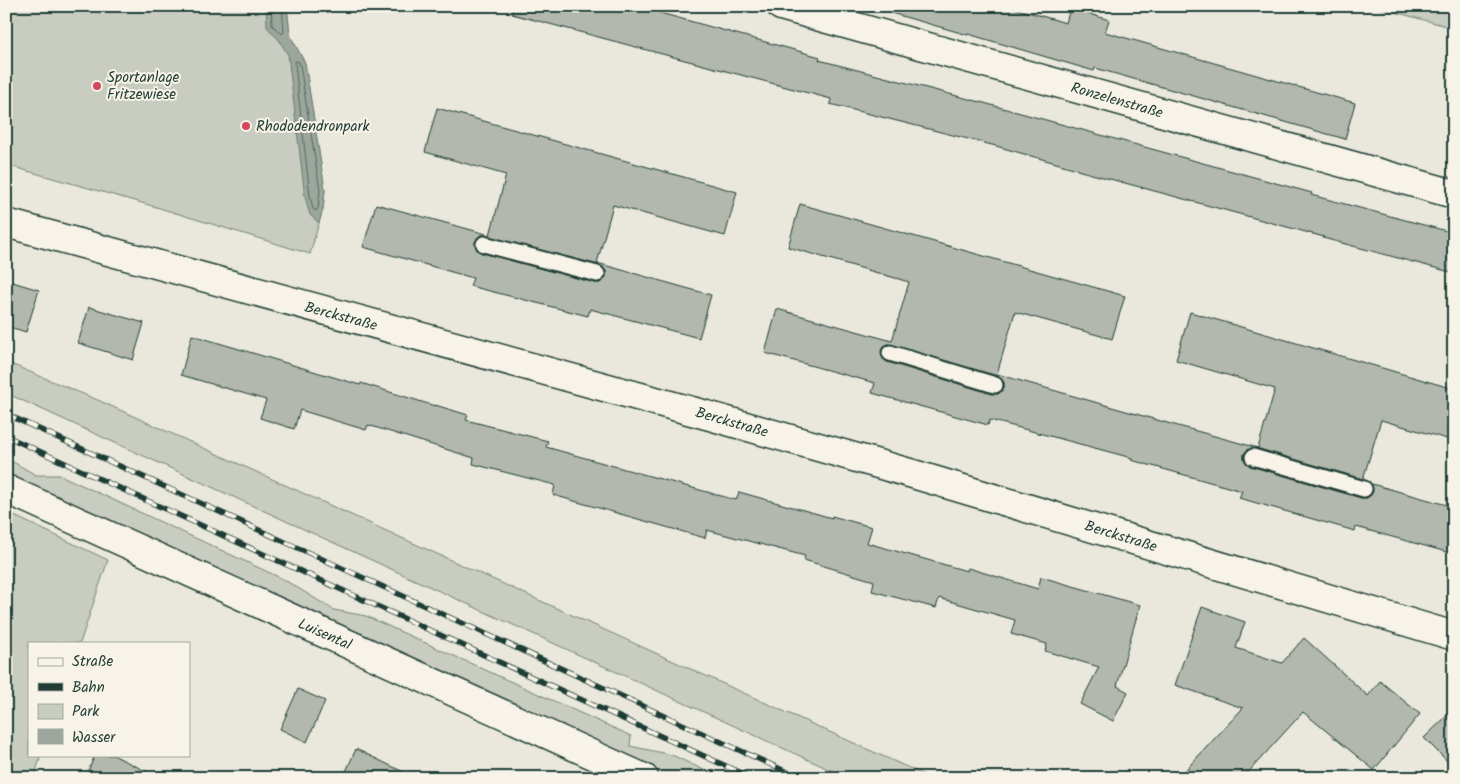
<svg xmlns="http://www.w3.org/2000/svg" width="1460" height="784" font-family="Kalam,sans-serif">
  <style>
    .green { fill: #c8ccc1; stroke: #74847a }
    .water { fill: #9ca69c; stroke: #6a7c72 }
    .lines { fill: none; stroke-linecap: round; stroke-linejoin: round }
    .shore { stroke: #51675e; stroke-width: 1 }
    .building { fill: #b2b8ae; stroke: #1f3d34; fill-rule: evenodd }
    .service-casing { stroke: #1f3d34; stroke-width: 19 }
    .minor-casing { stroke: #1f3d34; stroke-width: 31 }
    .service { stroke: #f7f3e8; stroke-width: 15 }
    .minor { stroke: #f7f3e8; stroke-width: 28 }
    .rail-casing { stroke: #1f3d34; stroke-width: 5.5 }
    .rail { stroke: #f7f3e8; stroke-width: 4; stroke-dasharray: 11; stroke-linecap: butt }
    .poi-dot { fill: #d1495b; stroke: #f7f3e8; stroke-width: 2 }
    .labels { text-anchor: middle; stroke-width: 4; stroke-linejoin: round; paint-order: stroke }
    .poi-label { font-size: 15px; fill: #1f3d34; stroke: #f7f3e8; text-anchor: start }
    .street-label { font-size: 15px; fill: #1f3d34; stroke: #f7f3e8 }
  </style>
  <rect width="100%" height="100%" fill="#eae8dd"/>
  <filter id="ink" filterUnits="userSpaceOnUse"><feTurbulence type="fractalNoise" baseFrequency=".02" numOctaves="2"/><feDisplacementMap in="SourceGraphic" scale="10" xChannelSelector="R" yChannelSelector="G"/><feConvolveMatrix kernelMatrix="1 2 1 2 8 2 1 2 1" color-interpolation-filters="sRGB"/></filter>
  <g filter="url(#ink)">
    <!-- green -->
    <g class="green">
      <polygon points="6,6 287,6 290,35 305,63 325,190 323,209 310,254 156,207 6,165"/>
      <polygon points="1372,6 1454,6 1454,28"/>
      <polygon points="6,362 100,401 931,778 848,778 6,393"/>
      <polygon points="6,458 36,475 60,475 283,579 334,610 366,616 631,736 630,746 672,755 721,778 670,778 6,475"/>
      <polygon points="6,512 108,560 80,643 29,643 29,755 41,755 34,778 6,778"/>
    </g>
    <!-- water -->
    <polygon class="water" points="266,6 287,6 290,35 305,63 325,190 323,209 319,223 310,215 305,197 288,55 279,40 267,27"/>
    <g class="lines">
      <!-- shore -->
      <g class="shore">
        <polyline points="271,6 272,25 282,34 284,31 282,6"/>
        <polygon points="296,61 299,62 300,65 320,190 318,208 316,211 313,209 310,196 295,64"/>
      </g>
    </g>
    <!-- building -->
    <g class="building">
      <polygon points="513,6 635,6 820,57 819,60 984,103 1312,193 1311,195 1454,233 1454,273 1323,238 1324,237 1077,170 1077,169 996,146 830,104 831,99 512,14"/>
      <polygon points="892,6 1007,6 1066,23 1070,8 1109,20 1105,32 1355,103 1345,139 1095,68 1094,71 968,34 968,35 891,13"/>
      <path d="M437 108 737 192 725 236 613 205 597 263 711 295 699 338 590 309 588 316 470 286 473 278 363 247 376 204 490 235 506 175 425 152ZM482 235 599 265 606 271V277L600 283H595L482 253 477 250 475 242 478 237Z"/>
      <path d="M800 204 1125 296 1112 339 1015 312 997 374 1171 424 1258 448 1275 389 1176 360 1190 312 1454 389V441L1381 420 1363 479 1256 448 1247 450 1244 454V459L1246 463 1250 466 1361 498H1367L1371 495 1373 491 1372 484 1454 507V554L1356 527 1355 531 1239 498 1242 491 1131 460 1132 458 990 420 988 425 872 393 875 383 765 353 777 309 892 341 909 282 788 247ZM888 344 998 376 1004 382V388L998 394H992L887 362 883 359 881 351 883 347Z"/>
      <polygon points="6,280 39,290 26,332 6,326"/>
      <polygon points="89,307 144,323 133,360 78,343"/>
      <polygon points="192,335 360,385 361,383 435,406 435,405 468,415 466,420 548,441 546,447 628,470 736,500 739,492 832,518 832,516 872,527 867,543 967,571 968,568 1038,589 1041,577 1140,605 1117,686 1128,692 1113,721 1080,704 1099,667 1045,651 1047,644 1011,634 1015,620 939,598 936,608 872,591 874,581 804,560 805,556 707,530 705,538 553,495 555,485 473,464 474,458 368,425 366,430 300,410 294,429 260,418 266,400 181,375"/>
      <polygon points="1202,607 1245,622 1236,648 1282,663 1304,638 1368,696 1380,681 1420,714 1374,770 1303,712 1243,778 1178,778 1243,708 1175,685"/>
      <polygon points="298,689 325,701 307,742 280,729"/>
      <polygon points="1454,709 1454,768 1424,738"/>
      <polygon points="356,749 416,778 343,778"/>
      <polygon points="95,755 113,755 160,778 85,778"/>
    </g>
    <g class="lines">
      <!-- service casing -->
      <g class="service-casing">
        <g id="service">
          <polyline points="484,244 597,274"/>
          <polyline points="890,353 995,385"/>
          <polyline points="1253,457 1364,489"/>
        </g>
      </g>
      <!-- minor casing -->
      <g class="minor-casing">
        <g id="minor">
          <polyline points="781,6 1454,194"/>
          <polyline points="6,223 710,416 913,474 1454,636"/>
          <polyline points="6,489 644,778"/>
        </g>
      </g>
      <!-- service -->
      <use href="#service" class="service"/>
      <!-- minor -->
      <use href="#minor" class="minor"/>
      <!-- rail casing -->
      <g class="rail-casing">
        <g id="rail">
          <polyline points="6,414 800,778"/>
          <polyline points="6,436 752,778"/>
        </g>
      </g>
      <!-- rail -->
      <use href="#rail" class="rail"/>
    </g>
  </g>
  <!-- markers -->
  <g class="poi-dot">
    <circle cx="97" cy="86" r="5"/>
    <circle cx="246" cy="126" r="5"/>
  </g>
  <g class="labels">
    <!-- poi labels -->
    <g class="poi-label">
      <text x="107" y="82">Sportanlage<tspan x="107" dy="17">Fritzewiese</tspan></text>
      <text x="256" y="131">Rhododendronpark</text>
    </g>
    <!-- street labels -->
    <g class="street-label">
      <text transform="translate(1117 100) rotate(16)" y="5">Ronzelenstraße</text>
      <text transform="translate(341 316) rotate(15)" y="5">Berckstraße</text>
      <text transform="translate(732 422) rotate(16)" y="5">Berckstraße</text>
      <text transform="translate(1121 536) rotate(17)" y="5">Berckstraße</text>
      <text transform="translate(325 634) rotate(24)" y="5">Luisental</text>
    </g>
  </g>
  <!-- margin -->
  <rect width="1460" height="784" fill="none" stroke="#f7f3e8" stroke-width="25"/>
  <rect x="12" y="12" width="1435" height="759" fill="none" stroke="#1f3d34" stroke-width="2" filter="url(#ink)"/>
  <!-- legend -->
  <rect x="28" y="642" width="162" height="115" fill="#f7f3e8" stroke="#a1aaa0"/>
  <rect x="38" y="658" width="25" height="8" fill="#f7f3e8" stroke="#a1aaa0"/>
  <text x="72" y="666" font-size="15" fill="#1f3d34">Straße</text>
  <rect x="38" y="683" width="25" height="8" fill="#1f3d34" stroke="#a1aaa0"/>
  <text x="72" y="692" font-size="15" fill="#1f3d34">Bahn</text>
  <rect x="38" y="704" width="25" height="15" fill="#c8ccc1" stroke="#a1aaa0"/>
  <text x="72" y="716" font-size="15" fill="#1f3d34">Park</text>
  <rect x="38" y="729" width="25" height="15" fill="#9ca69c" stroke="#a1aaa0"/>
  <text x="72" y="742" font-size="15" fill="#1f3d34">Wasser</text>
</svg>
